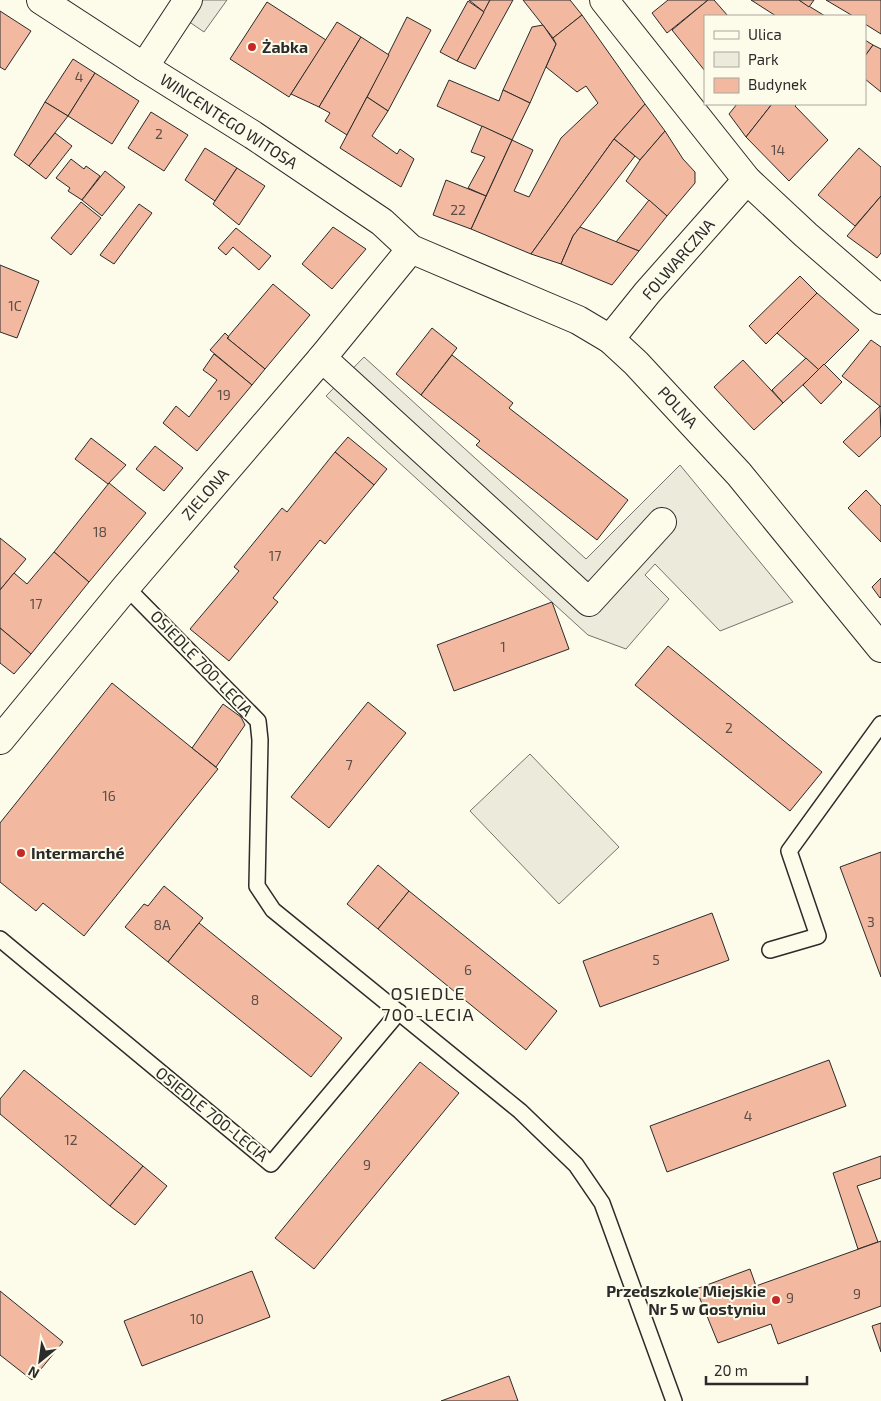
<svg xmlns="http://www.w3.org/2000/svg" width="881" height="1401" font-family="'Exo 2',sans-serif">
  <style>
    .green { fill: #ecebdb; stroke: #74746e }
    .parking { fill: #eceadb; stroke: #74746e }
    .building { fill: #f2b8a0; stroke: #2b2b2b }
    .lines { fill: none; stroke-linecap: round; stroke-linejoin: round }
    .lane-casing { stroke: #2b2b2b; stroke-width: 18 }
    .street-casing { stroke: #2b2b2b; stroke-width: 30 }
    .secondary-casing { stroke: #2b2b2b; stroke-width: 30 }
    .lane { stroke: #fdfbea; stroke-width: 15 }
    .street { stroke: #fdfbea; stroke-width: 28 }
    .secondary { stroke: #fdfbea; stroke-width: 28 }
    .poi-dot { fill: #c62828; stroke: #fdfbea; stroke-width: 2 }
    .labels { text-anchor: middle; stroke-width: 4; stroke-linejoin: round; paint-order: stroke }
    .number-label { font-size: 14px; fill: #5d4e48 }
    .poi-label { font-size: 16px; font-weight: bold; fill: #2b2b2b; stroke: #fdfbea; text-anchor: start }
    .street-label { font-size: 16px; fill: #2b2b2b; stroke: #fdfbea }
    .neighbourhood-label { font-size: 18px; letter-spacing: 1px; fill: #2b2b2b; stroke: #fdfbea }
  </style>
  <rect width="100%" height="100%" fill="#fdfbea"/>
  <!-- green -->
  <polygon class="green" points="530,754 619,847 559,904 470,811"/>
  <!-- parking -->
  <g class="parking">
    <polygon points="198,0 227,0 204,32 185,19"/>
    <polygon points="364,357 586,559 680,465 793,602 720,631 655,564 645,575 669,599 626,649 588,635 326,396"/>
  </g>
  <!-- building -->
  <g class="building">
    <polygon points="469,0 490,0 484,12"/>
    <polygon points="490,0 513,0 475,69 457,61"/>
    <polygon points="523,0 570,0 582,15 553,38"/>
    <polygon points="668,0 708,0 667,33 652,13"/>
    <polygon points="708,0 714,0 728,16 705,16 705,71 672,30"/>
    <polygon points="751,0 799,0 825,16 776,16"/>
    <polygon points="799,0 814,0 809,7"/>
    <polygon points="826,0 881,0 881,34 865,24 865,16 853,16"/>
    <polygon points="468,1 484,12 457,61 440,52"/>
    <polygon points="267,2 326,40 289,97 230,59"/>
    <polygon points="0,11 31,31 5,70 0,67"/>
    <polygon points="582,15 645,104 614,139 531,254 471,229 512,140 533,150 514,191 529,197 561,138 598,103 586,86 577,92 546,67 556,44 553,38"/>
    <polygon points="407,17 431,30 388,111 367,97"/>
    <polygon points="337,22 361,37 319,107 291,94"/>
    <polygon points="543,25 556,44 530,103 503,90 532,27"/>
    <polygon points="361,37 389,55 347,135 325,121 330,113 319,107"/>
    <polygon points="865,40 873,45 865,56"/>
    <polygon points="873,45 881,49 881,92 865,79 865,56"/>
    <polygon points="73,59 95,73 68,116 45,102"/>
    <polygon points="95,73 139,101 112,144 68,116"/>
    <polygon points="449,80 499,101 503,90 530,103 512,140 437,106"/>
    <polygon points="367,97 388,111 372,136 397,154 400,149 414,159 401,187 340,148"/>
    <polygon points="45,102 68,116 29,166 14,155"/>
    <polygon points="645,104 665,131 640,160 614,139"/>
    <polygon points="737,104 772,104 746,137 729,114"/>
    <polygon points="772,104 797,104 795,106 828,140 789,181 746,137"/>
    <polygon points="151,112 188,135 164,171 128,148"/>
    <polygon points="482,126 512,140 486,196 468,188 485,157 471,152"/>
    <polygon points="665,131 683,159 695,172 695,183 667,216 626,181 640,160"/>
    <polygon points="55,133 72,146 46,179 29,166"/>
    <polygon points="614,139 635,156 573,236 561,264 531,254"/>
    <polygon points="205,148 237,168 215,201 185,180"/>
    <polygon points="859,148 881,167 881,196 855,226 818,195"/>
    <polygon points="71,159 84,169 86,166 100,176 82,200 68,191 70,188 56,178"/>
    <polygon points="237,168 265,186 239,225 213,204"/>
    <polygon points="105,171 125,187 102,216 82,200"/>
    <polygon points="446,180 486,196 471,229 433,215"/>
    <polygon points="881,196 881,253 877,258 847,236"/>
    <polygon points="649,200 667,216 639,251 616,242"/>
    <polygon points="81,202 101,218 71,255 51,238"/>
    <polygon points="139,204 152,213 114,264 100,255"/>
    <polygon points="333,227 366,249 332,289 302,264"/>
    <polygon points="580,227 639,251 612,285 561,264 573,236"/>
    <polygon points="236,228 271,256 259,270 233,247 226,255 218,248"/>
    <polygon points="0,265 39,281 17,338 0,332"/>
    <polygon points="800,276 817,293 766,344 749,326"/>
    <polygon points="273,284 310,315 265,369 227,338"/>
    <polygon points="817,293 859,330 819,370 777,333"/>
    <polygon points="432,328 457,348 421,395 396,374"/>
    <polygon points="225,333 229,337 227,338 265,369 252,385 210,350"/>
    <polygon points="871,340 881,347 881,407 842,376"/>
    <polygon points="214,354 252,385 197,451 163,423 176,406 189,417 217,380 203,370"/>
    <polygon points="452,355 513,403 509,408 628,500 597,540 476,445 480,441 421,395"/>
    <polygon points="806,358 819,370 783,403 772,390"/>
    <polygon points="743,360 783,403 754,430 714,387"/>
    <polygon points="824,364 842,382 821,404 803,385"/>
    <polygon points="880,406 881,436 859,457 843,442"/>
    <polygon points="348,437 387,469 374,485 335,452"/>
    <polygon points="91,438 126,465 108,484 75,459"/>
    <polygon points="155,446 183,468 164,491 136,469"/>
    <polygon points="335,452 374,485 325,544 320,540 273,598 278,602 229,661 190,629 239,571 234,567 282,508 287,512"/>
    <polygon points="109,483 146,513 89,582 54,552"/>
    <polygon points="866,490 881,506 881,542 848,508"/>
    <polygon points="0,538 26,559 0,590"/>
    <polygon points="54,552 89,582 31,654 0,628 0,590 14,573 27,584"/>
    <polygon points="881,578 881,597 880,598 872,587"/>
    <polygon points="552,602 569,649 454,691 437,645"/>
    <polygon points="0,628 31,654 14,674 0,663"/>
    <polygon points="668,646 822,772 790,811 635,685"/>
    <polygon points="112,683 218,769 84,936 43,903 36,911 0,882 0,823"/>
    <polygon points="368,702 406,733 329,828 291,797"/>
    <polygon points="223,704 241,717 245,725 216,767 192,748"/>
    <polygon points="881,852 881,977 840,867"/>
    <polygon points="378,865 409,891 378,929 347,904"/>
    <polygon points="164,886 203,918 168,962 125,927 144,904 148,906"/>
    <polygon points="409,891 557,1011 526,1050 378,929"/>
    <polygon points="712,913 729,960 600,1007 583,961"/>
    <polygon points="199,923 342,1038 311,1077 168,962"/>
    <polygon points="829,1060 846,1106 667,1172 650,1126"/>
    <polygon points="420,1062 459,1093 314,1269 275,1238"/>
    <polygon points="24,1070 143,1166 110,1206 0,1114 0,1099"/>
    <polygon points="881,1156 881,1178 857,1186 878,1242 858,1249 833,1173"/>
    <polygon points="143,1166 167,1186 135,1225 110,1206"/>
    <polygon points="881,1241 881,1306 778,1344 771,1324 718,1343 696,1289 750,1269 756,1286"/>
    <polygon points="252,1271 270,1317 142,1366 124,1321"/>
    <polygon points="0,1291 63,1342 32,1380 0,1355"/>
    <polygon points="881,1323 881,1352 872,1326"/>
    <polygon points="509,1376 518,1401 441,1401"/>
  </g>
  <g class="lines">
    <!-- lane casing -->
    <g class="lane-casing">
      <g id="lane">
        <polyline points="126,587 258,721 260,740 257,886 273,910 520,1111 576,1165 602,1203 674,1401"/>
        <polyline points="0,939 271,1164 399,1012"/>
        <polyline points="770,950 818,936 789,851 881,724"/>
      </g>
    </g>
    <!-- street casing -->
    <g class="street-casing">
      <g id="street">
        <polyline points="41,0 144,67 253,135 382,222 411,249 578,320 610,339 636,363 739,474 881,648"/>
        <polyline points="144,67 188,0"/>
        <polyline points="610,339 647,293 747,180"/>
        <polyline points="322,358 589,602 662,522"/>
        <polyline points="0,740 126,587 322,358 411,249"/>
      </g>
    </g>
    <!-- secondary casing -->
    <g class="secondary-casing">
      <polyline id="secondary" points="604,0 747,180 806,235 881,300"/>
    </g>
    <!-- lane -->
    <use href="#lane" class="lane"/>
    <!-- street -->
    <use href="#street" class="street"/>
    <!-- secondary -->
    <use href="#secondary" class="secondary"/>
  </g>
  <!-- markers -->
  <g class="poi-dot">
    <circle cx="252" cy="47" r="5"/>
    <circle cx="21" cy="853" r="5"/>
    <circle cx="776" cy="1300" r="5"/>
  </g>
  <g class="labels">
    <!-- number labels -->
    <g class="number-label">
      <text x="79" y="82">4</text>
      <text x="159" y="139">2</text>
      <text x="778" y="155">14</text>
      <text x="458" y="215">22</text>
      <text x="15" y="311">1C</text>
      <text x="224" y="400">19</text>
      <text x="100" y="537">18</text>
      <text x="275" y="561">17</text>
      <text x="36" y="609">17</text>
      <text x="503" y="652">1</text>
      <text x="729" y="733">2</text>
      <text x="349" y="770">7</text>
      <text x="109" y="801">16</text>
      <text x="871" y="927">3</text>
      <text x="162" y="930">8A</text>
      <text x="656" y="965">5</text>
      <text x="468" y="975">6</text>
      <text x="255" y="1005">8</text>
      <text x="748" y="1121">4</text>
      <text x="71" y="1145">12</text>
      <text x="367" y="1170">9</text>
      <text x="857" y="1299">9</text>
      <text x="790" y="1303">9</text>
      <text x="197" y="1324">10</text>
    </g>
    <!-- poi labels -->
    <g class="poi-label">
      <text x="262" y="53">Żabka</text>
      <text x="31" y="859">Intermarché</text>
      <text x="766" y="1297" text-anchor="end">Przedszkole Miejskie<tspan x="766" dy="18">Nr 5 w Gostyniu</tspan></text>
    </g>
    <!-- street labels -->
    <g class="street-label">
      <text transform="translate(229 121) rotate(33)" y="6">WINCENTEGO WITOSA</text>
      <text transform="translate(678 259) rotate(-49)" y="6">FOLWARCZNA</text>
      <text transform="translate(678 407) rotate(47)" y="6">POLNA</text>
      <text transform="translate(205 494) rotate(-49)" y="6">ZIELONA</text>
      <text transform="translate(202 663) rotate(46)" y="6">OSIEDLE 700-LECIA</text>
      <text transform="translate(212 1114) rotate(39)" y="6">OSIEDLE 700-LECIA</text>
    </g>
    <!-- neighbourhood labels -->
    <g class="neighbourhood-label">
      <text x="428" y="1000">OSIEDLE<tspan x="428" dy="21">700-LECIA</tspan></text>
    </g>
  </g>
  <!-- legend -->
  <rect x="704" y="15" width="162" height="90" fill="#fdfbea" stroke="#a9a89e"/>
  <rect x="714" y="31" width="25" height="8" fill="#fdfbea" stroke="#a9a89e"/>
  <text x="748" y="40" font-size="15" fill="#2b2b2b">Ulica</text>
  <rect x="714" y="52" width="25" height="15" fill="#ecebdb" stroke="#a9a89e"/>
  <text x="748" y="65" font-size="15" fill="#2b2b2b">Park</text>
  <rect x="714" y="78" width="25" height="15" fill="#f2b8a0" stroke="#a9a89e"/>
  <text x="748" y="90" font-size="15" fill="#2b2b2b">Budynek</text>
  <!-- north arrow -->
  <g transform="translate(40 1361) rotate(209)" stroke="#fdfbea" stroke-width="4" paint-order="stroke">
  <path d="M0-4L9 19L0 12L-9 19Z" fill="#2b2b2b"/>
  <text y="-8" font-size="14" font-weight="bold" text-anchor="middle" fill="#2b2b2b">N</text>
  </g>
  <!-- scale -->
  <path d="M706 1376v8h101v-8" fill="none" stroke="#2b2b2b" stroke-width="2.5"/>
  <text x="714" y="1376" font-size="15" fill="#2b2b2b" stroke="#fdfbea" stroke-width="4" paint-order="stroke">20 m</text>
</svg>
